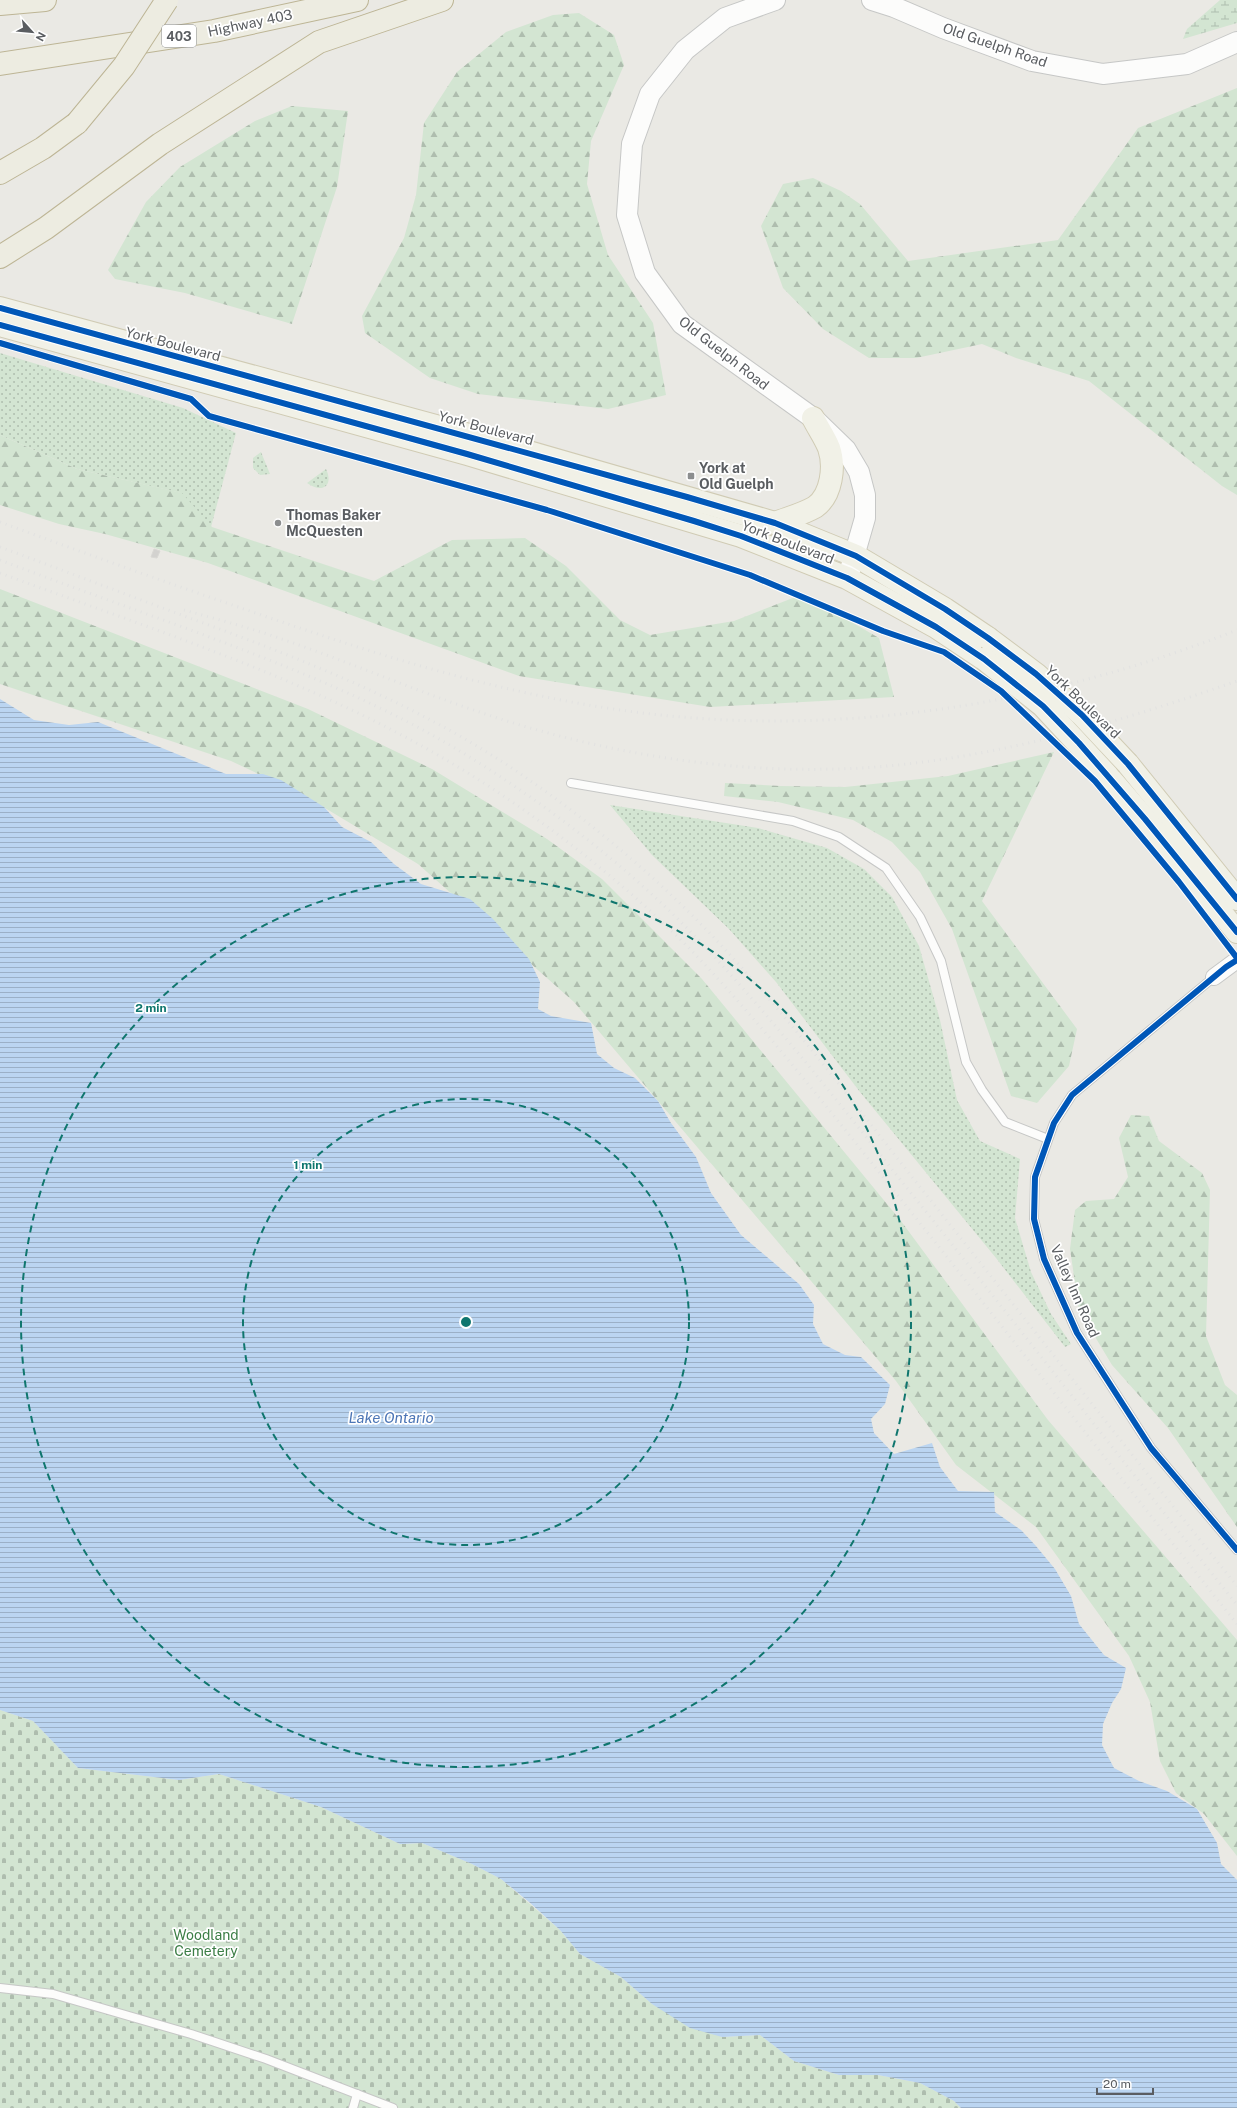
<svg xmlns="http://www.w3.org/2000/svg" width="1237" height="2108" font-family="'Public Sans',sans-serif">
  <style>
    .green { fill: url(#green-dots) }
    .forest { fill: url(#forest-firs) }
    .wetland { fill: url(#wetland-marsh) }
    .cemetery { fill: url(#cemetery-stones) }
    .water { fill: url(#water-rules) }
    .building { fill: #d3d2cf; stroke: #d9d8d4 }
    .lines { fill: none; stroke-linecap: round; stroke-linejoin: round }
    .service-casing { stroke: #c6c7c6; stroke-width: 10 }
    .minor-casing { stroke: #c6c7c6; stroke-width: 18 }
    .tertiary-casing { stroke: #c6c7c6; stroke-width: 22 }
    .primary-casing { stroke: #d0cbb4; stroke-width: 24 }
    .motorway-casing { stroke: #bdb595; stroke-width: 24 }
    .service { stroke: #fcfcfb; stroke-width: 8 }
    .minor { stroke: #fcfcfb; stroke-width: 16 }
    .tertiary { stroke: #fcfcfb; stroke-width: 20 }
    .primary { stroke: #f1f1e7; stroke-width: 22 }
    .motorway { stroke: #edece1; stroke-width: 22 }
    .rail { stroke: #e2e2e1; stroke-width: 3; stroke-dasharray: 1 5; stroke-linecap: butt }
    .primary-bridge-casing { stroke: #d0cbb4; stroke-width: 24; stroke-linecap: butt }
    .motorway-bridge-casing { stroke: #bdb595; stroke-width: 24; stroke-linecap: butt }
    .primary-bridge { stroke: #f1f1e7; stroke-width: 22 }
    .motorway-bridge { stroke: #edece1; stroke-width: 22 }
    .cycleway-casing { stroke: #fff; stroke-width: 8 }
    .cycleway { stroke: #0057b8; stroke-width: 6 }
    .ring { fill: none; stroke: #0f766e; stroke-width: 2; stroke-dasharray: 7 5 }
    .poi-dot { fill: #8c8e8f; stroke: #fff; stroke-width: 1.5 }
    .labels { text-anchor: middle; stroke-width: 3.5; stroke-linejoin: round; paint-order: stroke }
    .shield { fill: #fff; stroke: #8c8e90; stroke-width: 1 }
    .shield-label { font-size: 13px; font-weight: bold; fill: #5a5d61 }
    .street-label { font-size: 14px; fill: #5a5d61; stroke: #fff }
    .poi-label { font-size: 14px; font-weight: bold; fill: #5a5d61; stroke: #fff; text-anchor: start }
    .park-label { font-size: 14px; fill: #3c7e46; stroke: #fff }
    .water-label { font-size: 15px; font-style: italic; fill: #4d76b6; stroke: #fff }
    .centre { fill: #0f766e; stroke: #fff; stroke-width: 2 }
    .ring-label { font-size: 12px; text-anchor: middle; font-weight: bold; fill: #0f766e; stroke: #fff; stroke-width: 3.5; stroke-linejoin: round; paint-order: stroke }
  </style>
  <defs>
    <pattern id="green-dots" width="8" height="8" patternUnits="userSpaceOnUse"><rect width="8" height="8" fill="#d3e5d2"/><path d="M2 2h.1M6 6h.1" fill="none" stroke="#aebdae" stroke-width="1.8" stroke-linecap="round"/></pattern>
    <pattern id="forest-firs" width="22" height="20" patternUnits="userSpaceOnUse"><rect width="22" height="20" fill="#d3e5d2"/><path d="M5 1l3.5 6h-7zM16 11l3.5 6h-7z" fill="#aebdae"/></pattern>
    <pattern id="wetland-marsh" width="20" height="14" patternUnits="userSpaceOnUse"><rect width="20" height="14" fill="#d3e5d2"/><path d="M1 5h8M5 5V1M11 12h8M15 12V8" fill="none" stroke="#aebdae"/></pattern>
    <pattern id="cemetery-stones" width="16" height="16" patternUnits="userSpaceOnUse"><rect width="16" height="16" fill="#d3e5d2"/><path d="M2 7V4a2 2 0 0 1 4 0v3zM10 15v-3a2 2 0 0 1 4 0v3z" fill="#aebdae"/></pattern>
    <pattern id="water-rules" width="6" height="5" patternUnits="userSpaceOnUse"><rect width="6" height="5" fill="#bbd5f1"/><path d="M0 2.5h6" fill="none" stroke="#9bb0c7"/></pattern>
  </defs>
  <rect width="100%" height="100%" fill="#eae9e4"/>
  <!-- green -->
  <g class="green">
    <polygon points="0,353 183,408 236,433 211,527 181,493 77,469 0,435"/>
    <polygon points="261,452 270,474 260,475 253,468 253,458"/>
    <path d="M326 469C334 486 322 494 307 483Z"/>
    <polygon points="610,805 758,828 827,848 864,869 892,897 919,946 940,1020 957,1100 980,1141 1020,1159 1015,1218 1031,1272 1051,1314 1071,1344 1065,1347 996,1258 860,1092 776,982 729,929 652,855"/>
  </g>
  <!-- forest -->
  <g class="forest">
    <polygon points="579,13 614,35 624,65 591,141 587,184 608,255 653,323 666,395 608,409 478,394 430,378 365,333 362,316 404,238 416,195 424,123 457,72 506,32 553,15"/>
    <polygon points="1237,88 1237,495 1222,486 1089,381 1016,358 982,344 916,358 869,358 823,329 783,288 761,226 783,184 813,178 841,191 860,204 908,261 1058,240 1138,128"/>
    <polygon points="292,106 348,111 337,187 292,324 185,293 115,279 108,270 146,202 180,167 255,121"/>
    <polygon points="0,435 77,469 182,493 212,527 374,581 452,540 525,538 566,566 620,620 650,635 734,621 803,594 879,638 894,697 710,707 519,676 208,563 105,534 59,524 0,505"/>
    <polygon points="0,589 308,709 432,769 547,839 602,879 702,979 901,1221 1048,1420 1237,1640 1237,1856 1204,1814 1176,1793 1160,1761 1150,1702 1129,1656 1036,1527 956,1465 896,1381 574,1002 418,864 305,796 231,761 0,684"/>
    <polygon points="1054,752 982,901 1077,1029 1069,1066 1037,1103 1011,1096 952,929 920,872 892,842 853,820 778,802 724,796 725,783 781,786 845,787 948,776"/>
    <polygon points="1131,1115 1149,1116 1159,1141 1202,1173 1210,1190 1206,1336 1225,1385 1237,1395 1237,1527 1168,1428 1112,1365 1079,1310 1070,1249 1075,1210 1086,1201 1114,1199 1128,1177 1119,1138"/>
  </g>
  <!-- wetland -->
  <polygon class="wetland" points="1220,0 1237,0 1237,23 1183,39 1187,29"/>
  <!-- cemetery -->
  <polygon class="cemetery" points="0,1710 33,1721 78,1768 179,1780 219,1774 321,1807 400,1844 422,1843 472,1864 501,1879 560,1930 580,1954 621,1977 652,2004 722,2037 760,2035 794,2061 839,2075 878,2075 920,2083 954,2101 961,2108 0,2108"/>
  <!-- water -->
  <polygon class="water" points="0,699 34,720 69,725 98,722 226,774 263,774 281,780 324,807 342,827 371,842 394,864 421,884 470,899 493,919 529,959 540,982 538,1009 551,1016 591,1023 597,1054 614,1068 635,1078 658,1101 671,1123 696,1157 711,1193 741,1235 799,1284 814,1305 813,1324 823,1344 845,1355 861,1357 890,1385 885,1404 871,1419 874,1433 894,1454 932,1443 940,1467 958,1491 994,1492 995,1512 1021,1530 1036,1546 1055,1569 1071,1596 1079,1624 1104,1655 1126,1668 1121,1689 1112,1703 1103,1724 1102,1745 1114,1768 1139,1781 1167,1791 1197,1809 1217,1843 1221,1864 1237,1880 1237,2108 961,2108 954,2101 920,2083 878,2075 839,2075 794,2061 760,2035 722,2037 690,2028 652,2004 621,1977 580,1954 560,1930 529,1902 501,1879 472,1864 422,1843 400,1844 321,1807 219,1774 179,1780 78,1768 33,1721 0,1710"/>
  <!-- building -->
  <polygon class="building" points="154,549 160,551 157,558 151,557"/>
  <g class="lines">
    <!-- service casing -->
    <g class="service-casing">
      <g id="service">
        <polyline points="571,783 793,821 839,837 886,868 920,917 941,961 966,1062 982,1090 1005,1122 1048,1139"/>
        <polyline points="1214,977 1072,1095 1054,1123 1035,1177 1034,1219 1044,1259 1077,1333 1151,1448 1237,1550"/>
        <polyline points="0,1988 53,1994 191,2034 266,2059 393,2108"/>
        <polyline points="353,2108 357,2094"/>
      </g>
    </g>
    <!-- minor casing -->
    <g class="minor-casing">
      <polyline id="minor" points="1214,977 1237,960"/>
    </g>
    <!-- tertiary casing -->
    <g class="tertiary-casing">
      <g id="tertiary">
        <polyline points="775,0 725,18 685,50 650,94 632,144 627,215 645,273 682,324 813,418 846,450 859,472 865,495 865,518 850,570"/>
        <polyline points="872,0 894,7 943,28 1032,61 1103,74 1187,64 1237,42"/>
      </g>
    </g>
    <!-- primary casing -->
    <g class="primary-casing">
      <g id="primary">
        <polyline points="0,308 473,436 775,523 856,556 945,609 988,638"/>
        <polyline points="0,325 467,454 741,536 847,578 936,627 984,659"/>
        <path d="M775 523C788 518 803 514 815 507 832 495 835 466 829 448 825 438 818 428 813 418"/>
        <polyline points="1128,764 1237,899"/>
        <polyline points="1107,775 1145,819 1237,932"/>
      </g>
    </g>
    <!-- motorway casing -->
    <g class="motorway-casing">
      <g id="motorway">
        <polyline points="0,4 45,0"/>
        <polyline points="0,64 214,31 357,0"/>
        <polyline points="0,173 43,148 77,123"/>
        <polyline points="0,257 46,228 160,144 319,42 442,0"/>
      </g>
    </g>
    <!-- service -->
    <use href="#service" class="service"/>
    <!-- minor -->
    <use href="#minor" class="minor"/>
    <!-- tertiary -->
    <use href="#tertiary" class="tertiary"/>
    <!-- primary -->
    <use href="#primary" class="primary"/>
    <!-- motorway -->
    <use href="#motorway" class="motorway"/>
    <!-- rail -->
    <g class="rail">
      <path d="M0 522C92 556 185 589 279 621 390 659 503 693 620 710 829 740 1041 707 1237 630"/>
      <path d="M0 547C65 571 130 596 195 620 310 662 424 707 525 777 595 825 662 882 720 944 790 1019 853 1102 916 1182 1024 1317 1129 1452 1237 1586"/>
      <path d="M0 560C63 584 125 606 188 629 287 666 386 704 476 761 560 814 640 877 708 950 780 1027 845 1111 911 1193 1021 1330 1128 1468 1237 1605"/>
      <path d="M0 573C159 632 323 683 468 773 548 823 623 882 690 949 763 1025 829 1110 895 1192 1010 1335 1122 1481 1237 1624"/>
      <path d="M184 610C213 618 243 626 273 636 356 664 436 700 520 725 635 759 756 776 876 767 1000 757 1120 722 1237 681"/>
    </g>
    <!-- primary-bridge casing -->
    <g class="primary-bridge-casing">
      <g id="primary-bridge">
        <polyline points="988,638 1036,674 1082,715 1128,764"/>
        <polyline points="984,659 1043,706 1107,775"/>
      </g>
    </g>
    <!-- motorway-bridge casing -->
    <g class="motorway-bridge-casing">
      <polyline id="motorway-bridge" points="77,123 124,66 167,0"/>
    </g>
    <!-- primary-bridge -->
    <use href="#primary-bridge" class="primary-bridge"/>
    <!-- motorway-bridge -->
    <use href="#motorway-bridge" class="motorway-bridge"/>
    <!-- cycleway casing -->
    <g class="cycleway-casing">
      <g id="cycleway">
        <polyline points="0,308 687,497 775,523 856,556 945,609 988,638 1036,674 1082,715 1128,764 1237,899"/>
        <polyline points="0,325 467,454 694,521 741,536 847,578 936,627 984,659 1043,706 1079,743 1145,819 1237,932"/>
        <polyline points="0,343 191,399 209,416 547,510 750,575 883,631 944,652 1001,691 1095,781 1179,882 1237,958"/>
        <polyline points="1237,960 1226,967 1072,1095 1054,1123 1035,1177 1034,1219 1044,1259 1077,1333 1151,1448 1237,1550"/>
      </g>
    </g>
    <!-- cycleway -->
    <use href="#cycleway" class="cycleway"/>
  </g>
  <!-- distance rings -->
  <g class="ring">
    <circle cx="466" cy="1322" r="223"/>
    <circle cx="466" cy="1322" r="445"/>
  </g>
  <!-- markers -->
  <g class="poi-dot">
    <rect x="687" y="472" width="8" height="8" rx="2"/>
    <circle cx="278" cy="523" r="4"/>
  </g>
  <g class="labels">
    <!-- shield labels -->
    <rect class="shield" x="162" y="25" width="34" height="22" rx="3"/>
    <g class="shield-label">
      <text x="179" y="41">403</text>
    </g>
    <!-- street labels -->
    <g class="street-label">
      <text transform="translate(250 23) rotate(-12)" y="5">Highway 403</text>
      <text transform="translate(995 45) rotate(19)" y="5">Old Guelph Road</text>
      <text transform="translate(173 344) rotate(15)" y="5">York Boulevard</text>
      <text transform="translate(724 353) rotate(38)" y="5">Old Guelph Road</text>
      <text transform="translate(486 428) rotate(15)" y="5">York Boulevard</text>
      <text transform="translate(788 542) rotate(21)" y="5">York Boulevard</text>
      <text transform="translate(1083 702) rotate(44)" y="5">York Boulevard</text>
      <text transform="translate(1075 1291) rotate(66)" y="5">Valley Inn Road</text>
    </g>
    <!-- poi labels -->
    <g class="poi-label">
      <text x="699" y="473">York at<tspan x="699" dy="16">Old Guelph</tspan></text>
      <text x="286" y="520">Thomas Baker<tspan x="286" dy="16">McQuesten</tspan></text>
    </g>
    <!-- park labels -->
    <g class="park-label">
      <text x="206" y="1940">Woodland<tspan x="206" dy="16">Cemetery</tspan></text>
    </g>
    <!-- water labels -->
    <g class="water-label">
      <text x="391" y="1423">Lake Ontario</text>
    </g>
  </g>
  <circle cx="466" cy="1322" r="6" class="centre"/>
  <g class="ring-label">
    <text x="151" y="1012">2 min</text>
    <text x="308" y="1169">1 min</text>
  </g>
  <!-- north arrow -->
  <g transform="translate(32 32) rotate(117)" stroke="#ffffff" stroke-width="3" paint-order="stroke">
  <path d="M0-3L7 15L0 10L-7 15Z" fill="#5a5d61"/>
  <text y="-6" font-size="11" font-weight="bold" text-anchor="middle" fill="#5a5d61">N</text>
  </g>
  <!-- scale -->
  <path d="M1097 2088v6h56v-6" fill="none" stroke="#5a5d61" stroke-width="2"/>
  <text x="1103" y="2088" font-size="12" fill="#5a5d61" stroke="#ffffff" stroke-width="3" paint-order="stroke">20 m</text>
</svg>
